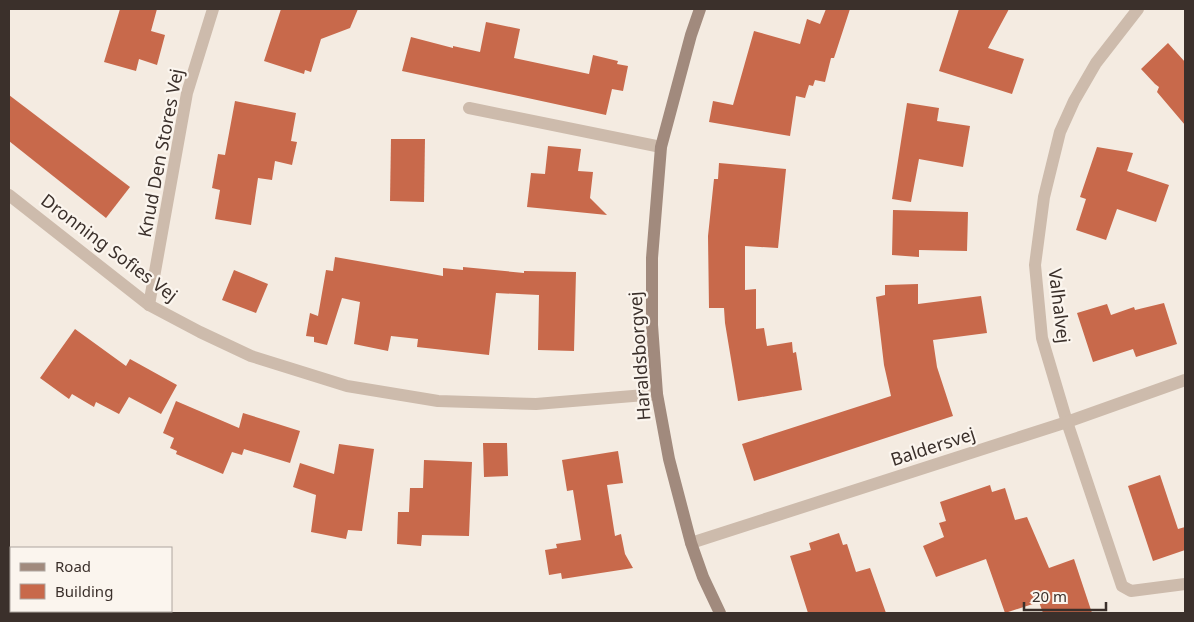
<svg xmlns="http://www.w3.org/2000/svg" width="1194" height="622" font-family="'Noto Sans',sans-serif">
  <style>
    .building { fill: #c8694b }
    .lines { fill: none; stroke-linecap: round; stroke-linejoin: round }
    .street { stroke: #cdbbac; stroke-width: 12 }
    .secondary { stroke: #a18a7d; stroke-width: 12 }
    .labels { text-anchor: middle; stroke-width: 4.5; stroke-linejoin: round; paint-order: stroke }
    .street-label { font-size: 18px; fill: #3b302b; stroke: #fbf5ee }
  </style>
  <rect width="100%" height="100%" fill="#f4ebe1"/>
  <!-- building -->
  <g class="building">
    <polygon points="120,9 157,9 151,31 165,35 157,65 139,59 136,71 104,62"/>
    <polygon points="281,9 358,9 350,28 321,39 311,72 305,70 304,74 264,61"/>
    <polygon points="826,9 850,9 834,58 831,58 825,82 815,80 813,86 809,85 805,98 796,96 790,136 709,122 713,101 733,105 754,31 800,44 807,19 820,24"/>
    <polygon points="959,9 1009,9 988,48 1024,59 1012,94 939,71"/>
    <polygon points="486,22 520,29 514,58 589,74 593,55 618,61 617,64 628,66 623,91 612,89 606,115 402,71 411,37 453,48 453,46 480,52"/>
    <polygon points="1168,43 1185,62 1185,125 1157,92 1159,87 1155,84 1141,69"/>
    <polygon points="9,95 130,187 106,218 9,141"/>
    <polygon points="235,101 296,113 291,141 297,142 292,165 275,161 272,180 258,178 251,225 215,219 220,190 212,188 218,154 225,155"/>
    <polygon points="907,103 939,108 937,121 970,126 963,167 919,159 911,202 892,199"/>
    <polygon points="391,139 425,139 424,202 390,201"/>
    <polygon points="548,146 581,149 578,171 593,172 590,198 607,215 527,207 531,173 545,174"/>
    <polygon points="1097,147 1133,153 1127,171 1169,185 1156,222 1117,209 1106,240 1076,230 1086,199 1080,197"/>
    <polygon points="719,163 786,169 778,248 745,246 745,290 756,289 756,329 764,328 767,346 792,342 793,353 796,352 802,390 738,401 725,323 724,308 709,308 708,236 714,179 718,179"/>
    <polygon points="893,210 968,212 967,251 919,250 919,257 892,255"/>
    <polygon points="335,257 443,276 443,268 463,270 463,267 524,273 524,271 576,272 574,351 538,350 539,295 496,293 489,355 417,347 418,339 391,336 388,351 354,344 360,302 342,298 327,345 314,342 314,337 306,336 310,313 318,316 326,270 333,271"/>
    <polygon points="234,270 268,284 256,313 222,300"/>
    <polygon points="918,284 918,304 981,296 987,333 933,340 937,367 953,416 754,481 742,444 891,396 884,365 876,297 885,295 885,285"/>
    <polygon points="1164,303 1177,344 1136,357 1133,349 1093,362 1077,313 1107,304 1111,315 1134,307 1135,310"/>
    <polygon points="75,329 126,366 130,359 177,385 161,414 129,397 119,414 96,402 94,407 72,394 69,399 40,378"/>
    <polygon points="176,401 239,428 243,413 300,431 290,463 244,449 242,455 232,452 223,474 176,454 177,451 170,448 174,438 163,433"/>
    <polygon points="483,443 507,443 508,476 484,477"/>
    <polygon points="339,444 374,449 362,531 348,530 346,539 311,532 316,495 293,487 300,463 334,474"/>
    <polygon points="618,451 623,483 607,485 615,536 621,534 625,554 633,568 562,579 561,573 549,575 545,550 557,548 556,544 581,540 573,490 567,491 562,460"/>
    <polygon points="424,460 472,462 469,536 422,535 421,546 397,544 398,512 409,512 410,488 423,488"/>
    <polygon points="1160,475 1178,529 1185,527 1185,550 1153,561 1128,486"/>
    <polygon points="990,485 992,492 1005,488 1015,520 1027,517 1049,568 1074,559 1092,613 1043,613 1039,602 1005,613 986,559 936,577 923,546 944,537 939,523 946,521 940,502"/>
    <polygon points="839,533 843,545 847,544 856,572 870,568 886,613 808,613 790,556 811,550 809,543"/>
  </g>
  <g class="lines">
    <!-- street -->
    <g class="street">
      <polyline points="1138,9 1096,63 1074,101 1060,132 1044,197 1035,265 1042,338 1067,422 1122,586 1131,591 1185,584"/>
      <polyline points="469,108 661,147"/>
      <polyline points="9,195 149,305 200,332 251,356 347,386 438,401 536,404 657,394"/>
      <polyline points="149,305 187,93 213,9"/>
      <polyline points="691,543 1067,422 1185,380"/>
    </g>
    <!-- secondary -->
    <polyline class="secondary" points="700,9 691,35 661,147 652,258 652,325 657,394 669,459 691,543 703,577 720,613"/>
  </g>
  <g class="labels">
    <!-- street labels -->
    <g class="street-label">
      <text transform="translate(161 153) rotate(-79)" y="6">Knud Den Stores Vej</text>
      <text transform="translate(109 248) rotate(37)" y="6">Dronning Sofies Vej</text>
      <text transform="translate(1059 306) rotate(83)" y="6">Valhalvej</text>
      <text transform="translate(640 356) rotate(-94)" y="6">Haraldsborgvej</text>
      <text transform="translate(933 447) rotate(-18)" y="6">Baldersvej</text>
    </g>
  </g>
  <!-- border -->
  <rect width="1194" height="622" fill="none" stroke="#3b302b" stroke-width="20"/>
  <!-- legend -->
  <rect x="10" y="547" width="162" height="65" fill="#fbf5ee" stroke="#aea6a0"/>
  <rect x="20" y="563" width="25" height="8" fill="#a18a7d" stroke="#aea6a0"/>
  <text x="55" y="572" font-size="15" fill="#3b302b">Road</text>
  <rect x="20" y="584" width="25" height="15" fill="#c8694b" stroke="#aea6a0"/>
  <text x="55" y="597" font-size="15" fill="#3b302b">Building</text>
  <!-- scale -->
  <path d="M1024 602v8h82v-8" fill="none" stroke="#3b302b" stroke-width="2.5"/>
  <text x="1032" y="602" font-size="15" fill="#3b302b" stroke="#fbf5ee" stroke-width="4" paint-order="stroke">20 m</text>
</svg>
